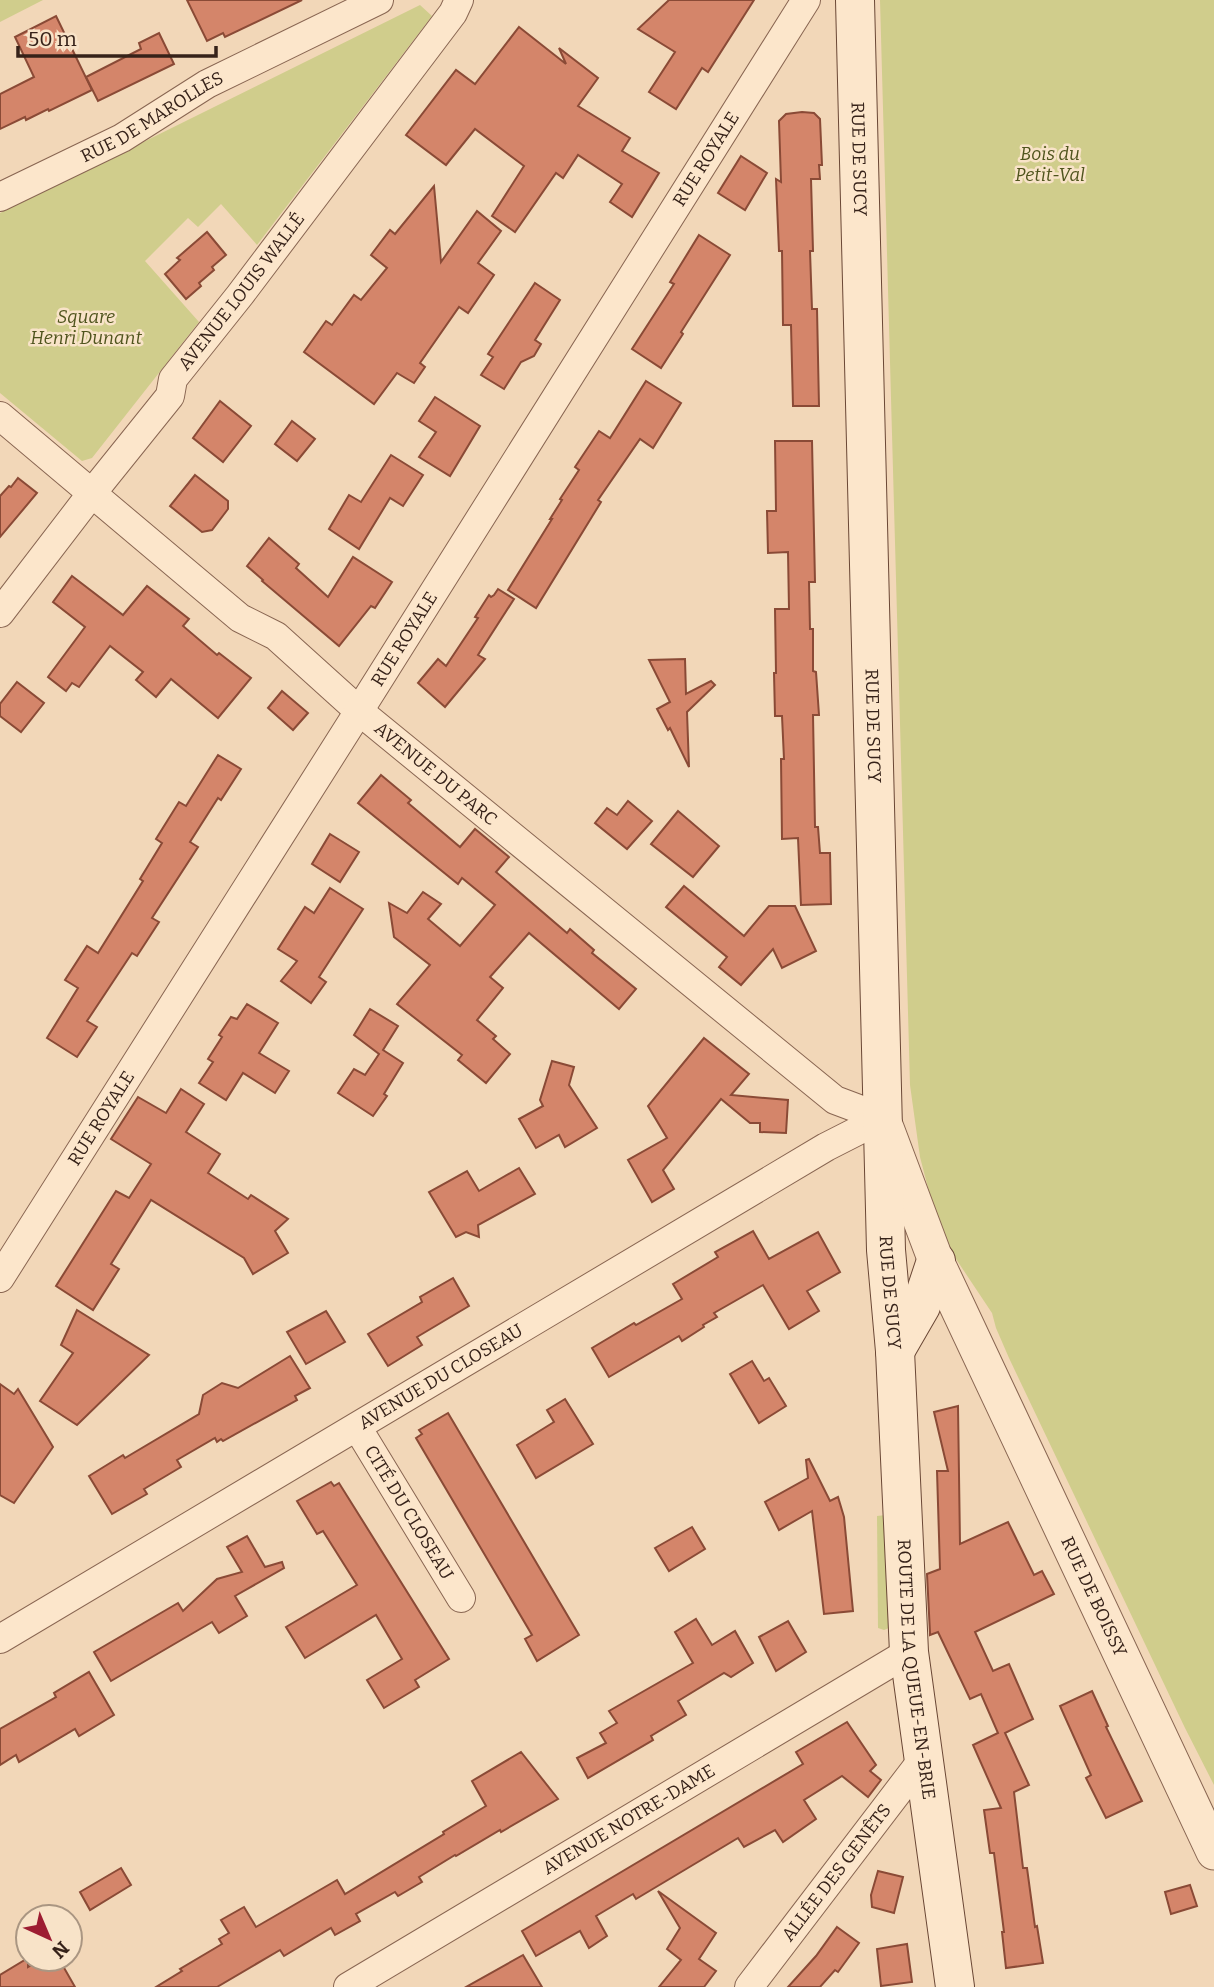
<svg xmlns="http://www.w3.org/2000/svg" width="1214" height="1987" font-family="Bitter,serif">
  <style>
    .green { fill: #d0cd8c }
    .building { fill: #d4856a; stroke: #8a4a36; stroke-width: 2 }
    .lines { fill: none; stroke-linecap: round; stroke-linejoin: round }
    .minor-casing { stroke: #896652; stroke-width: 30 }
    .tertiary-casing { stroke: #896652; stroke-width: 37 }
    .secondary-casing { stroke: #6a4735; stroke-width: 40 }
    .minor { stroke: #fce6cb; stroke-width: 28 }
    .tertiary { stroke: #fce6cb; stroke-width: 35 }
    .secondary { stroke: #fce6cb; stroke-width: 38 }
    .labels { text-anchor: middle; stroke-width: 5; stroke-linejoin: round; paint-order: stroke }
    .street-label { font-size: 18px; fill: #362219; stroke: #f8e3c8 }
    .park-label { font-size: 18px; font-style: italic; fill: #4f541d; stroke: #f8e3c8 }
  </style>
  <rect width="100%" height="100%" fill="#f2d7b8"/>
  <!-- green -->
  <g class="green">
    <polygon points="0,0 43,0 0,22"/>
    <polygon points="880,0 1214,0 1214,1785 1185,1728 1009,1358 996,1328 992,1313 952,1253 933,1207 920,1157 910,1085"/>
    <polygon points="420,5 432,16 257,245 221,204 198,227 188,218 145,261 199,322 92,458 82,461 0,393 0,213"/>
    <polygon points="886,1515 889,1628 884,1630 878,1628 877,1516"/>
  </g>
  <!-- building -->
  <g class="building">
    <polygon points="187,0 302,0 225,37 223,33 207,41"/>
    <polygon points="669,0 754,0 708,72 702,68 676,109 649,92 675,52 638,29"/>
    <polygon points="56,16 92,90 49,111 48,109 26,120 25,117 0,129 0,94 34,77 15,37"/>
    <polygon points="519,27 566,64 559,48 598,78 578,106 630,138 622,151 659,173 632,217 610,202 622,184 578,155 563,178 556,173 515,232 492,216 524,166 475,129 446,165 406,135 456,70 475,84"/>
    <polygon points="159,33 174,64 98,101 86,77 141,49 139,43"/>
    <polygon points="802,112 814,113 820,119 822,165 819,165 820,179 811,179 813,251 810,251 812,309 817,309 819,406 793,406 791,325 783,325 782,251 779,251 776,179 781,182 779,121 786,114"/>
    <polygon points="741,156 767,173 745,210 718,193"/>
    <polygon points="434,186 441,262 477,211 501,231 478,263 494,275 468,313 459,307 420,363 425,367 414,383 397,373 374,404 304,352 326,321 332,325 354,295 361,300 387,268 371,255 390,230 395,234"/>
    <polygon points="207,232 226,255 212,267 214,270 199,283 201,286 186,299 165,274 180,260 177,258"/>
    <polygon points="699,235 730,255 681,332 683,334 661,368 632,349 674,284 670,282"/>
    <polygon points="535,283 560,300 535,340 541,344 534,356 521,362 504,389 481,375 493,357 488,354"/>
    <polygon points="646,381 681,403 653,448 640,439 598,500 601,502 536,608 508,590 552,519 550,519 562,500 560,499 579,470 575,467 599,431 610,438"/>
    <polygon points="435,397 480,426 450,476 419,457 436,432 419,421"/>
    <polygon points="220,401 251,426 223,462 193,438"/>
    <polygon points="292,421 315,439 297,461 275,444"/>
    <polygon points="775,441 812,441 815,582 809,582 810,629 813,629 813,671 816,672 819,715 813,715 815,827 818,827 820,853 830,853 831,904 801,905 798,838 782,839 781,759 784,759 782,716 775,716 774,673 776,673 775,609 789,609 788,552 768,553 767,511 776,511"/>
    <polygon points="391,455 423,475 403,506 390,498 359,549 329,529 349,495 361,502"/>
    <polygon points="195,475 228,501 228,509 212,530 202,532 170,506"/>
    <polygon points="18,478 37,493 0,537 0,496 9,486 11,487"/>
    <polygon points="269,538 299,564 296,568 328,597 353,557 392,582 375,608 371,606 339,646 262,581 263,580 247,566"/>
    <polygon points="72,576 123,615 147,586 189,619 183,626 217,655 219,653 251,678 218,718 171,679 156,697 136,680 143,672 110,646 79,687 72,683 66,691 48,677 85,627 53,602"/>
    <polygon points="498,589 514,599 478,655 485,659 445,707 418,683 438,659 446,666 478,618 475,617 489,595 491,597 494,595"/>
    <polygon points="685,659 686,694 711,681 715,685 687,712 689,767 670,728 668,730 657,709 670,702 649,660"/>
    <polygon points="17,682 44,703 21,732 0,716 0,704"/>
    <polygon points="282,691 308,713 293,730 268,708"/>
    <polygon points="218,755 241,769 221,800 218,798 190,842 198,847 152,918 159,922 137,956 132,953 87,1021 97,1027 77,1057 47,1038 78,988 65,980 87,946 98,953 143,881 140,879 162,843 156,839 179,802 186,806"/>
    <polygon points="381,775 411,800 408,803 460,847 475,829 509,857 496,872 567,933 570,929 594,950 592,953 636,989 619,1009 529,933 490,977 503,988 477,1020 496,1036 493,1039 510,1054 486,1083 458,1060 462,1055 397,1004 430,965 394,937 389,903 407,913 423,892 441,904 428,919 460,946 495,905 462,878 458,884 358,803"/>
    <polygon points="628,801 652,821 627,849 595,823 607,808 617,815"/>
    <polygon points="678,811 719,846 693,877 651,844"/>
    <polygon points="330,834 359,852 340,882 312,864"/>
    <polygon points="684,886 744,936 769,906 795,906 816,951 782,968 773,949 741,985 719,967 727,957 666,907"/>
    <polygon points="330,888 363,909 319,977 326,982 311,1003 281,981 297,961 278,949 305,907 314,913"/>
    <polygon points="247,1004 278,1023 259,1053 289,1071 275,1093 243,1073 226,1100 199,1083 213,1062 208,1059 222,1037 219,1035 231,1017 237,1019"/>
    <polygon points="370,1009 398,1026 383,1050 403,1063 384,1094 387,1096 373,1116 338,1093 354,1069 365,1075 379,1054 354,1035"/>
    <polygon points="704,1038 749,1074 731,1095 788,1100 786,1133 760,1132 760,1123 750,1123 721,1099 663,1170 674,1189 652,1202 628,1160 667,1138 648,1106"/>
    <polygon points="552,1061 574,1067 569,1085 597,1128 565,1147 559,1135 536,1148 519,1119 543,1106 540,1100"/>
    <polygon points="181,1089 204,1104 186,1132 220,1154 208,1173 248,1199 251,1195 288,1219 275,1231 288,1253 253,1274 244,1258 151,1200 111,1264 119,1269 93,1310 56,1286 116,1191 129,1198 151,1164 111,1139 138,1097 166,1113"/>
    <polygon points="519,1168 535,1194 478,1225 479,1237 466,1232 456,1237 429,1192 467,1171 479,1191"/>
    <polygon points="753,1231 769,1259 818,1232 840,1272 807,1291 819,1311 789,1329 763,1285 714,1313 717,1317 703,1325 704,1327 682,1341 679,1336 609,1377 592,1348 634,1323 636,1325 682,1299 673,1284 718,1257 715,1252"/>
    <polygon points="453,1278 469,1306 417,1337 422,1345 388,1366 368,1334 422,1302 420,1297"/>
    <polygon points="77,1310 149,1355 77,1425 40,1401 73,1353 61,1345"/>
    <polygon points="326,1311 345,1342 306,1364 287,1332"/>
    <polygon points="290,1356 310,1388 295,1396 297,1400 223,1441 221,1439 217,1442 215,1438 177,1460 181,1467 144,1489 147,1494 112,1514 89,1476 123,1455 125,1458 199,1414 203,1395 222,1383 238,1388"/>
    <polygon points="752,1361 764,1381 769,1378 786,1406 759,1423 730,1374"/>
    <polygon points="0,1384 14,1394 18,1389 53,1447 14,1503 0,1495"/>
    <polygon points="565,1399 593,1444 536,1478 517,1445 554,1422 547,1410"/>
    <polygon points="958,1406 960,1544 1008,1522 1034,1575 1042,1571 1054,1594 975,1632 993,1671 1009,1664 1033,1719 1005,1733 1029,1785 1014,1792 1023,1868 1027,1868 1035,1927 1037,1926 1043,1963 1006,1968 1002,1932 1004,1932 994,1853 990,1853 984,1810 1001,1808 973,1745 998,1733 981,1694 970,1699 938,1632 930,1635 930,1633 927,1574 940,1569 937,1471 948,1471 934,1412"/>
    <polygon points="448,1413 579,1635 537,1661 525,1639 532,1635 416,1438 422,1434 419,1430"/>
    <polygon points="809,1459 830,1501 838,1497 844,1517 853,1611 824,1614 812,1511 779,1530 765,1502 808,1478 806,1460"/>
    <polygon points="331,1482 334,1486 339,1483 449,1659 415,1680 419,1687 384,1708 367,1680 402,1659 376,1615 305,1658 286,1627 357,1585 323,1531 317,1534 297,1501"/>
    <polygon points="692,1527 705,1549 669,1571 655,1548"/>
    <polygon points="247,1536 265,1567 282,1562 284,1568 235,1596 247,1616 219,1633 212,1622 111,1681 94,1652 178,1603 183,1611 217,1579 242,1572 227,1547"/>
    <polygon points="696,1619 712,1645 735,1631 753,1663 731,1677 724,1673 678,1701 686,1715 651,1736 653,1740 588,1778 577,1758 606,1743 600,1733 617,1723 609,1711 693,1663 675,1632"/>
    <polygon points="788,1621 806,1652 776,1671 759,1637"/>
    <polygon points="89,1672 114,1715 79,1736 75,1729 19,1762 16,1755 0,1765 0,1729 56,1697 54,1693"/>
    <polygon points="1092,1691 1108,1726 1106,1727 1142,1801 1106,1818 1086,1778 1091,1775 1060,1706"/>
    <polygon points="847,1722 876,1765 870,1771 881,1780 868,1797 842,1776 804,1800 816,1819 783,1842 775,1830 744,1847 738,1838 636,1899 633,1894 596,1916 607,1936 589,1948 580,1931 536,1956 522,1931 803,1764 796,1752"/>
    <polygon points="521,1752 558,1799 501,1832 500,1830 456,1856 455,1855 419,1877 422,1882 398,1896 395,1892 356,1914 360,1921 335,1935 331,1928 284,1956 280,1950 217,1987 156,1987 182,1971 180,1969 222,1944 219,1939 229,1933 221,1920 244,1907 256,1927 337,1880 345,1894 444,1834 443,1832 486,1806 472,1781"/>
    <polygon points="121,1868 131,1885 90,1910 80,1892"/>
    <polygon points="878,1871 903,1877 894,1913 872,1907 871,1895"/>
    <polygon points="1190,1885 1197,1906 1171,1914 1165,1892"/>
    <polygon points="658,1891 716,1933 699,1959 716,1971 704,1987 659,1987 681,1960 667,1949 680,1928"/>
    <polygon points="837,1927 859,1943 838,1972 835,1970 820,1987 788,1987 816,1956"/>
    <polygon points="907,1944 912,1982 881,1986 877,1949"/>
    <polygon points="523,1955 542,1987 466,1987"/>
    <polygon points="28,1958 28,1967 42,1959 59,1959 75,1987 0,1987 0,1975"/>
  </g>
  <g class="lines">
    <!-- minor casing -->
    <g class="minor-casing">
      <g id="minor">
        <path id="s1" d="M0 197 122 138 207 84 379 0"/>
        <path id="s2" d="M0 416 240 618 276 636 359 711 835 1100 883 1118"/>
        <path id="s3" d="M0 613 92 493 170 396 173 379 240 295 453 13 459 0"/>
        <path id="s4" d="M0 1278 359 711 806 0"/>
        <path id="s5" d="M357 1427 461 1598"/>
        <path id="s6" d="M0 1639 826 1147 883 1118"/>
        <path id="s7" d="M348 1987 909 1652"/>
        <path id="s8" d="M749 1987 923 1759"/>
      </g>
    </g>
    <!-- tertiary casing -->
    <g class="tertiary-casing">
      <g id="tertiary">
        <path id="s9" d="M886 1128 936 1261 1214 1852"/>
      </g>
    </g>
    <!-- secondary casing -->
    <g class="secondary-casing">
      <g id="secondary">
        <path id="s10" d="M855 0 886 1250 895 1351 909 1652 955 1987"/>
        <polyline points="895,1351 921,1306 936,1261"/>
      </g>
    </g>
    <!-- minor -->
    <use href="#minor" class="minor"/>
    <!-- tertiary -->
    <use href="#tertiary" class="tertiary"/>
    <!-- secondary -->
    <use href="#secondary" class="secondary"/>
  </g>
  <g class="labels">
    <!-- street labels -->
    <g class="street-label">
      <text dy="6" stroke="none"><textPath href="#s1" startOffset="172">RUE DE MAROLLES</textPath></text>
      <text dy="6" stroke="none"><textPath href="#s4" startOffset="1323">RUE ROYALE</textPath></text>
      <text dy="6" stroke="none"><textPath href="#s10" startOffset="159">RUE DE SUCY</textPath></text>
      <text dy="6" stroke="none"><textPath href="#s3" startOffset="404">AVENUE LOUIS WALLÉ</textPath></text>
      <text dy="6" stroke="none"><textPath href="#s4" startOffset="756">RUE ROYALE</textPath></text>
      <text dy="6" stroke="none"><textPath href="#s10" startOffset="726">RUE DE SUCY</textPath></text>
      <text dy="6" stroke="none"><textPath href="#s2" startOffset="565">AVENUE DU PARC</textPath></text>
      <text dy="6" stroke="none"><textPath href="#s4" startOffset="189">RUE ROYALE</textPath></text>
      <text dy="6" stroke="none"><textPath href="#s10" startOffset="1293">RUE DE SUCY</textPath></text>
      <text dy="6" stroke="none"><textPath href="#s6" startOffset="513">AVENUE DU CLOSEAU</textPath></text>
      <text dy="6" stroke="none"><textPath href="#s5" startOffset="100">CITÉ DU CLOSEAU</textPath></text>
      <text dy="6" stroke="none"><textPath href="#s9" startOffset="513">RUE DE BOISSY</textPath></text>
      <text dy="6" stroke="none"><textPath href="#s10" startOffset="1671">ROUTE DE LA QUEUE-EN-BRIE</textPath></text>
      <text dy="6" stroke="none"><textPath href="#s7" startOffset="327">AVENUE NOTRE-DAME</textPath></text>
      <text dy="6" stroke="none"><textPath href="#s8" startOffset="144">ALLÉE DES GENÊTS</textPath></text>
    </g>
    <!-- park labels -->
    <g class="park-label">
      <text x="1050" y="160">Bois du<tspan x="1050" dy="21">Petit-Val</tspan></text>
      <text x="86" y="323">Square<tspan x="86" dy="21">Henri Dunant</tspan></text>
    </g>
  </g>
  <!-- north arrow -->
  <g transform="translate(49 1938) rotate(136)"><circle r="33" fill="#f8e3c8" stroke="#aa9682" stroke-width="2"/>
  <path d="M0-5L12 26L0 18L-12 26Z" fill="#9d1d32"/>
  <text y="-10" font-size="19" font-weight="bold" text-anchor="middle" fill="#362219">N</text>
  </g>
  <!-- scale -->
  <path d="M18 46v10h198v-10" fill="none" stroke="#362219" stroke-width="3.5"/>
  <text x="28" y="46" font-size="21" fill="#362219" stroke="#f8e3c8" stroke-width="5" paint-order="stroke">50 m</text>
</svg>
